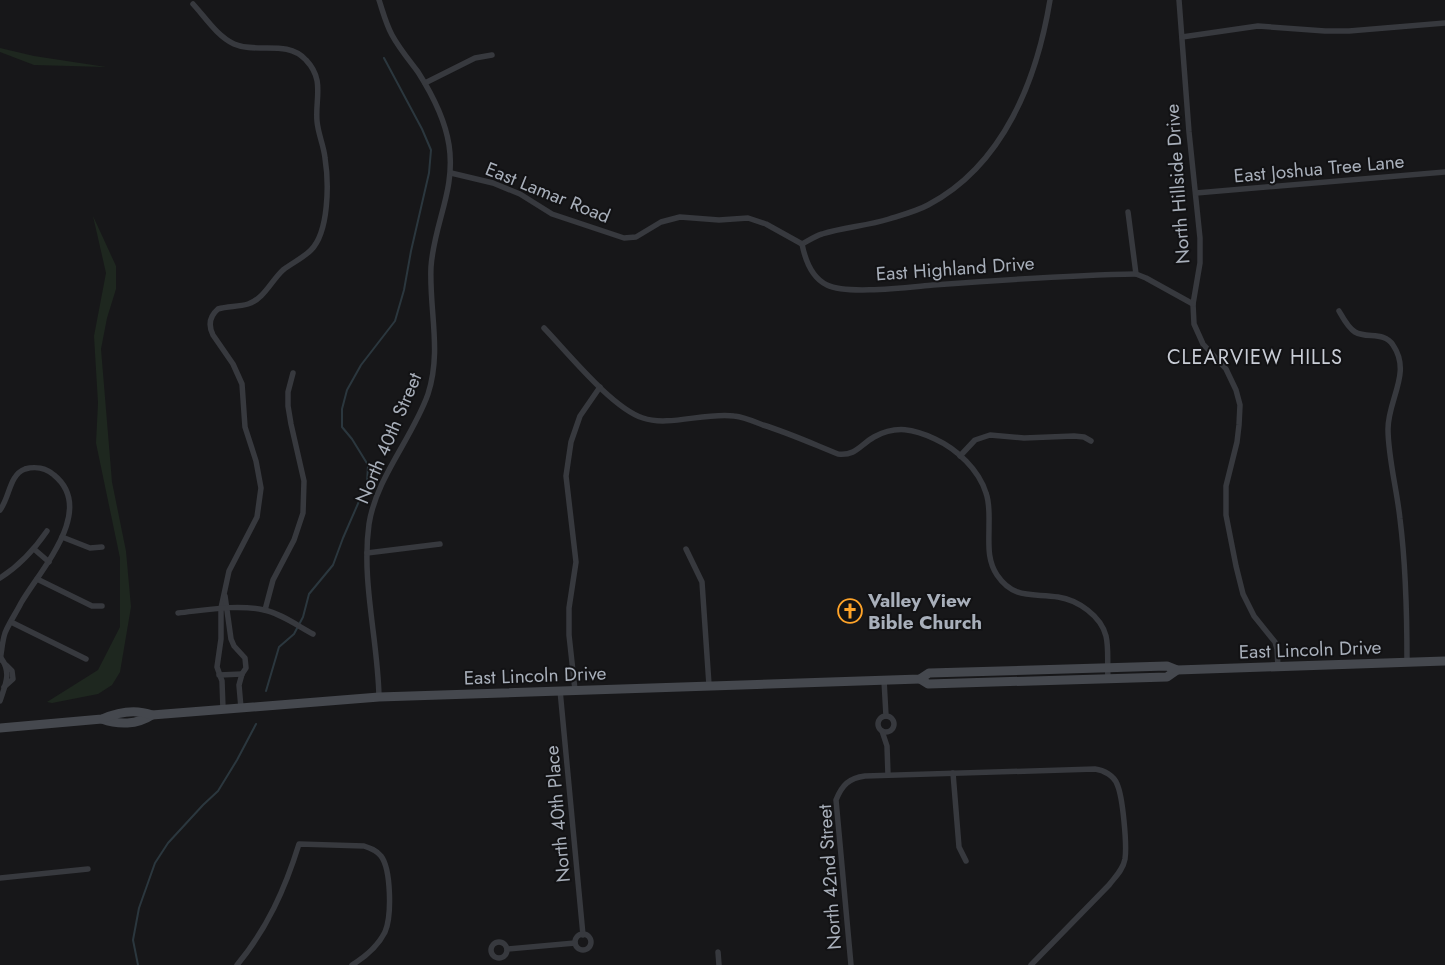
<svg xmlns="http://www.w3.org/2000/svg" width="1445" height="965" font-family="Jost,sans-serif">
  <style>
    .green { fill: #1e271f }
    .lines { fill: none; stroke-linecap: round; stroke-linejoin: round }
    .stream { stroke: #2b373e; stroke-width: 2 }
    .street { stroke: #37393e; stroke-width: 5.5 }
    .secondary { stroke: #45484e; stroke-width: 9 }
    .labels { text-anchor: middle; stroke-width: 4; stroke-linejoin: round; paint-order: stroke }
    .street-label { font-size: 19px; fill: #a8afba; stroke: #121214 }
    .poi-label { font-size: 19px; font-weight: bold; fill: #a8afba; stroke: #121214; text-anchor: start }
    .neighbourhood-label { font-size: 20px; letter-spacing: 1px; fill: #c9cdd6; stroke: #121214 }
  </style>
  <rect width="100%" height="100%" fill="#171719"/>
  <!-- green -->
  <g class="green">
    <polygon points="0,48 34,56 106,67 34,65 0,52"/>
    <polygon points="93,216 116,266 116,289 107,318 101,349 112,482 126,551 131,607 120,672 112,685 98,694 52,703 47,702 98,670 120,627 120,558 96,443 98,403 94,336 106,273"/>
  </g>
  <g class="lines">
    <!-- stream -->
    <g class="stream">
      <polyline points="266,691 279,647 294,634 303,617 309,594 333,565 343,538 367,483 368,465 352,439 342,427 342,409 347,390 361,365 395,321 404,290 411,251 429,173 431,150 422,129 384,58"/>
      <polyline points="138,965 133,940 139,908 155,863 168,843 203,805 218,791 237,760 256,724"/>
    </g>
    <!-- street -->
    <g class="street">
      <path d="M379 0C383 12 386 24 392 35 399 48 409 60 418 72 432 94 445 119 449 145 456 190 434 223 431 267 429 310 442 351 428 394 413 437 376 478 369 524 361 581 378 640 379 697"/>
      <polyline points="1179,0 1189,132 1200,238 1200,263 1193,304 1194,324 1203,344 1226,369 1236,390 1240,405 1239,425 1237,442 1226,486 1226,515 1236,566 1243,594 1254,616 1275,642 1277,649 1278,667"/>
      <path d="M193 4C205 17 217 36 234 44 256 54 287 39 306 60 325 80 315 98 317 121 318 134 324 146 325 158 329 183 329 232 311 250 303 258 292 263 283 270 271 281 264 299 248 304 238 307 228 306 218 309 210 316 208 325 213 335L233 364 242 384 245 427 256 461 261 488 257 517 229 571 221 608V639L217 667 222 681 223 709"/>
      <polyline points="1182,37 1258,26 1325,31 1349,31 1445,23"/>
      <polyline points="425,83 475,58 492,55"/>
      <polyline points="451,173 493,183 520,194 552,214 624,238 636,237 661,222 680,217 719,220 748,218 766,224 802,244"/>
      <polyline points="1196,193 1445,172"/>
      <polyline points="1128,212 1136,274 1146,278 1193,304"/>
      <path d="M802 244C808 241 815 236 822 234 844 227 867 226 889 219 902 215 917 211 928 205 1004 165 1037 79 1050 0"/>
      <path d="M802 244C805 259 812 278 827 285 847 295 909 287 933 285 1001 280 1068 275 1136 274"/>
      <path d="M1339 311C1343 318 1348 328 1355 332 1367 339 1384 331 1393 345 1412 373 1388 399 1388 429 1388 457 1397 490 1400 519 1406 566 1407 614 1407 662"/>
      <path d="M544 328C568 353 612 408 643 418 668 427 706 412 734 416 744 417 753 421 763 425 789 433 813 444 838 454 856 456 860 445 874 437 896 425 914 429 935 439 957 449 979 470 986 493 990 504 989 516 989 527 989 544 987 560 997 575 1014 600 1033 593 1058 597 1078 600 1101 616 1106 636 1109 649 1107 664 1108 678"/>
      <polyline points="960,456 975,440 990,435 1024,438 1074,436 1084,437 1091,441"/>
      <path d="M0 510C10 497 9 475 25 469 35 466 46 468 54 475 97 510 40 570 21 603 16 613 9 623 5 633 2 642 2 651 0 660"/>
      <polyline points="62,537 90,548 102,547"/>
      <polyline points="34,549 49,562"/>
      <polyline points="686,549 702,582 709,685"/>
      <polyline points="367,553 440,544"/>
      <path d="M0 578C19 566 34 550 47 531"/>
      <polyline points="37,579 92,606 102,606"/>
      <polyline points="225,596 231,639 234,646 245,658 246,668 242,674 239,685 241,708"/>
      <polyline points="265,610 273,580 294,540 303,513 304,481 291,424 288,406 288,392 293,373"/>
      <path d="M178 613C206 610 237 604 264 610 280 613 298 626 313 634"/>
      <polyline points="11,622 86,659"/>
      <polyline points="219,675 242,674"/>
      <polyline points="884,680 886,716"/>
      <polyline points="4,687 13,679 12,671 6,665"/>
      <polyline points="560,690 583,935"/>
      <polyline points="575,690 569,635 569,608 576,562 566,476 571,442 580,416 600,387"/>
      <path d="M0 701C5 685 12 673 1 658"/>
      <circle cx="886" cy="724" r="8"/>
      <polyline points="882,731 887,746 888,775"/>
      <polyline points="953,773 959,847 966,861"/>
      <polyline points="0,878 88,869"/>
      <circle cx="583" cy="942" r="8"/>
      <circle cx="499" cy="950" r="8"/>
      <polyline points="507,949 575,943"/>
      <polyline points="718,952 719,965"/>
      <path d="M237 965C267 929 285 889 299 844L364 846C370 848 376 850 381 856 391 869 392 916 385 932 378 946 365 957 352 965"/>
      <path d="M851 965 836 800C842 785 849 778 865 776L1095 769C1104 770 1114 776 1117 784 1123 797 1127 845 1125 859 1123 870 1115 877 1109 885L1031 965"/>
    </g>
    <!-- secondary -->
    <g class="secondary">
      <polyline points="920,679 928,684 1167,677 1177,670"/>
      <path d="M102 719C118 725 137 725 152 715"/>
      <path d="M0 728 102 719C118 712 136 709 152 715L379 697 920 679 929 673 1167 666 1177 670 1445 661"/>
    </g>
  </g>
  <!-- icons -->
  <defs>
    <g id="church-ring" transform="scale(1.25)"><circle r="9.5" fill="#121214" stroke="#ffa429" stroke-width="1.5"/><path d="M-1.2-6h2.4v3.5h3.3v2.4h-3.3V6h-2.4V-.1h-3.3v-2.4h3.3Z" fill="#ffa429"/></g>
  </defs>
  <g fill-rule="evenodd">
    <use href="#church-ring" x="850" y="611"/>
  </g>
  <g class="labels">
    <!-- street labels -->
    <g class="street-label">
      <text transform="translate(1319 168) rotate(-5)" y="7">East Joshua Tree Lane</text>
      <text transform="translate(1177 184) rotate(-94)" y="7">North Hillside Drive</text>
      <text transform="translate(548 192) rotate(22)" y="7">East Lamar Road</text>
      <text transform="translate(955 268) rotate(-4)" y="7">East Highland Drive</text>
      <text transform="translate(388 438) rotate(-67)" y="7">North 40th Street</text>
      <text transform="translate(1310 649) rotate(-2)" y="7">East Lincoln Drive</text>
      <text transform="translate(535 675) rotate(-2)" y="7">East Lincoln Drive</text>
      <text transform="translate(557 814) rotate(-95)" y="7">North 40th Place</text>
      <text transform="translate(829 877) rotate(-94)" y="7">North 42nd Street</text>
    </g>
    <!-- poi labels -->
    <g class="poi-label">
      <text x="868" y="607">Valley View<tspan x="868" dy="22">Bible Church</tspan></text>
    </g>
    <!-- neighbourhood labels -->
    <g class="neighbourhood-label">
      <text x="1255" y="364">CLEARVIEW HILLS</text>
    </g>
  </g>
</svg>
